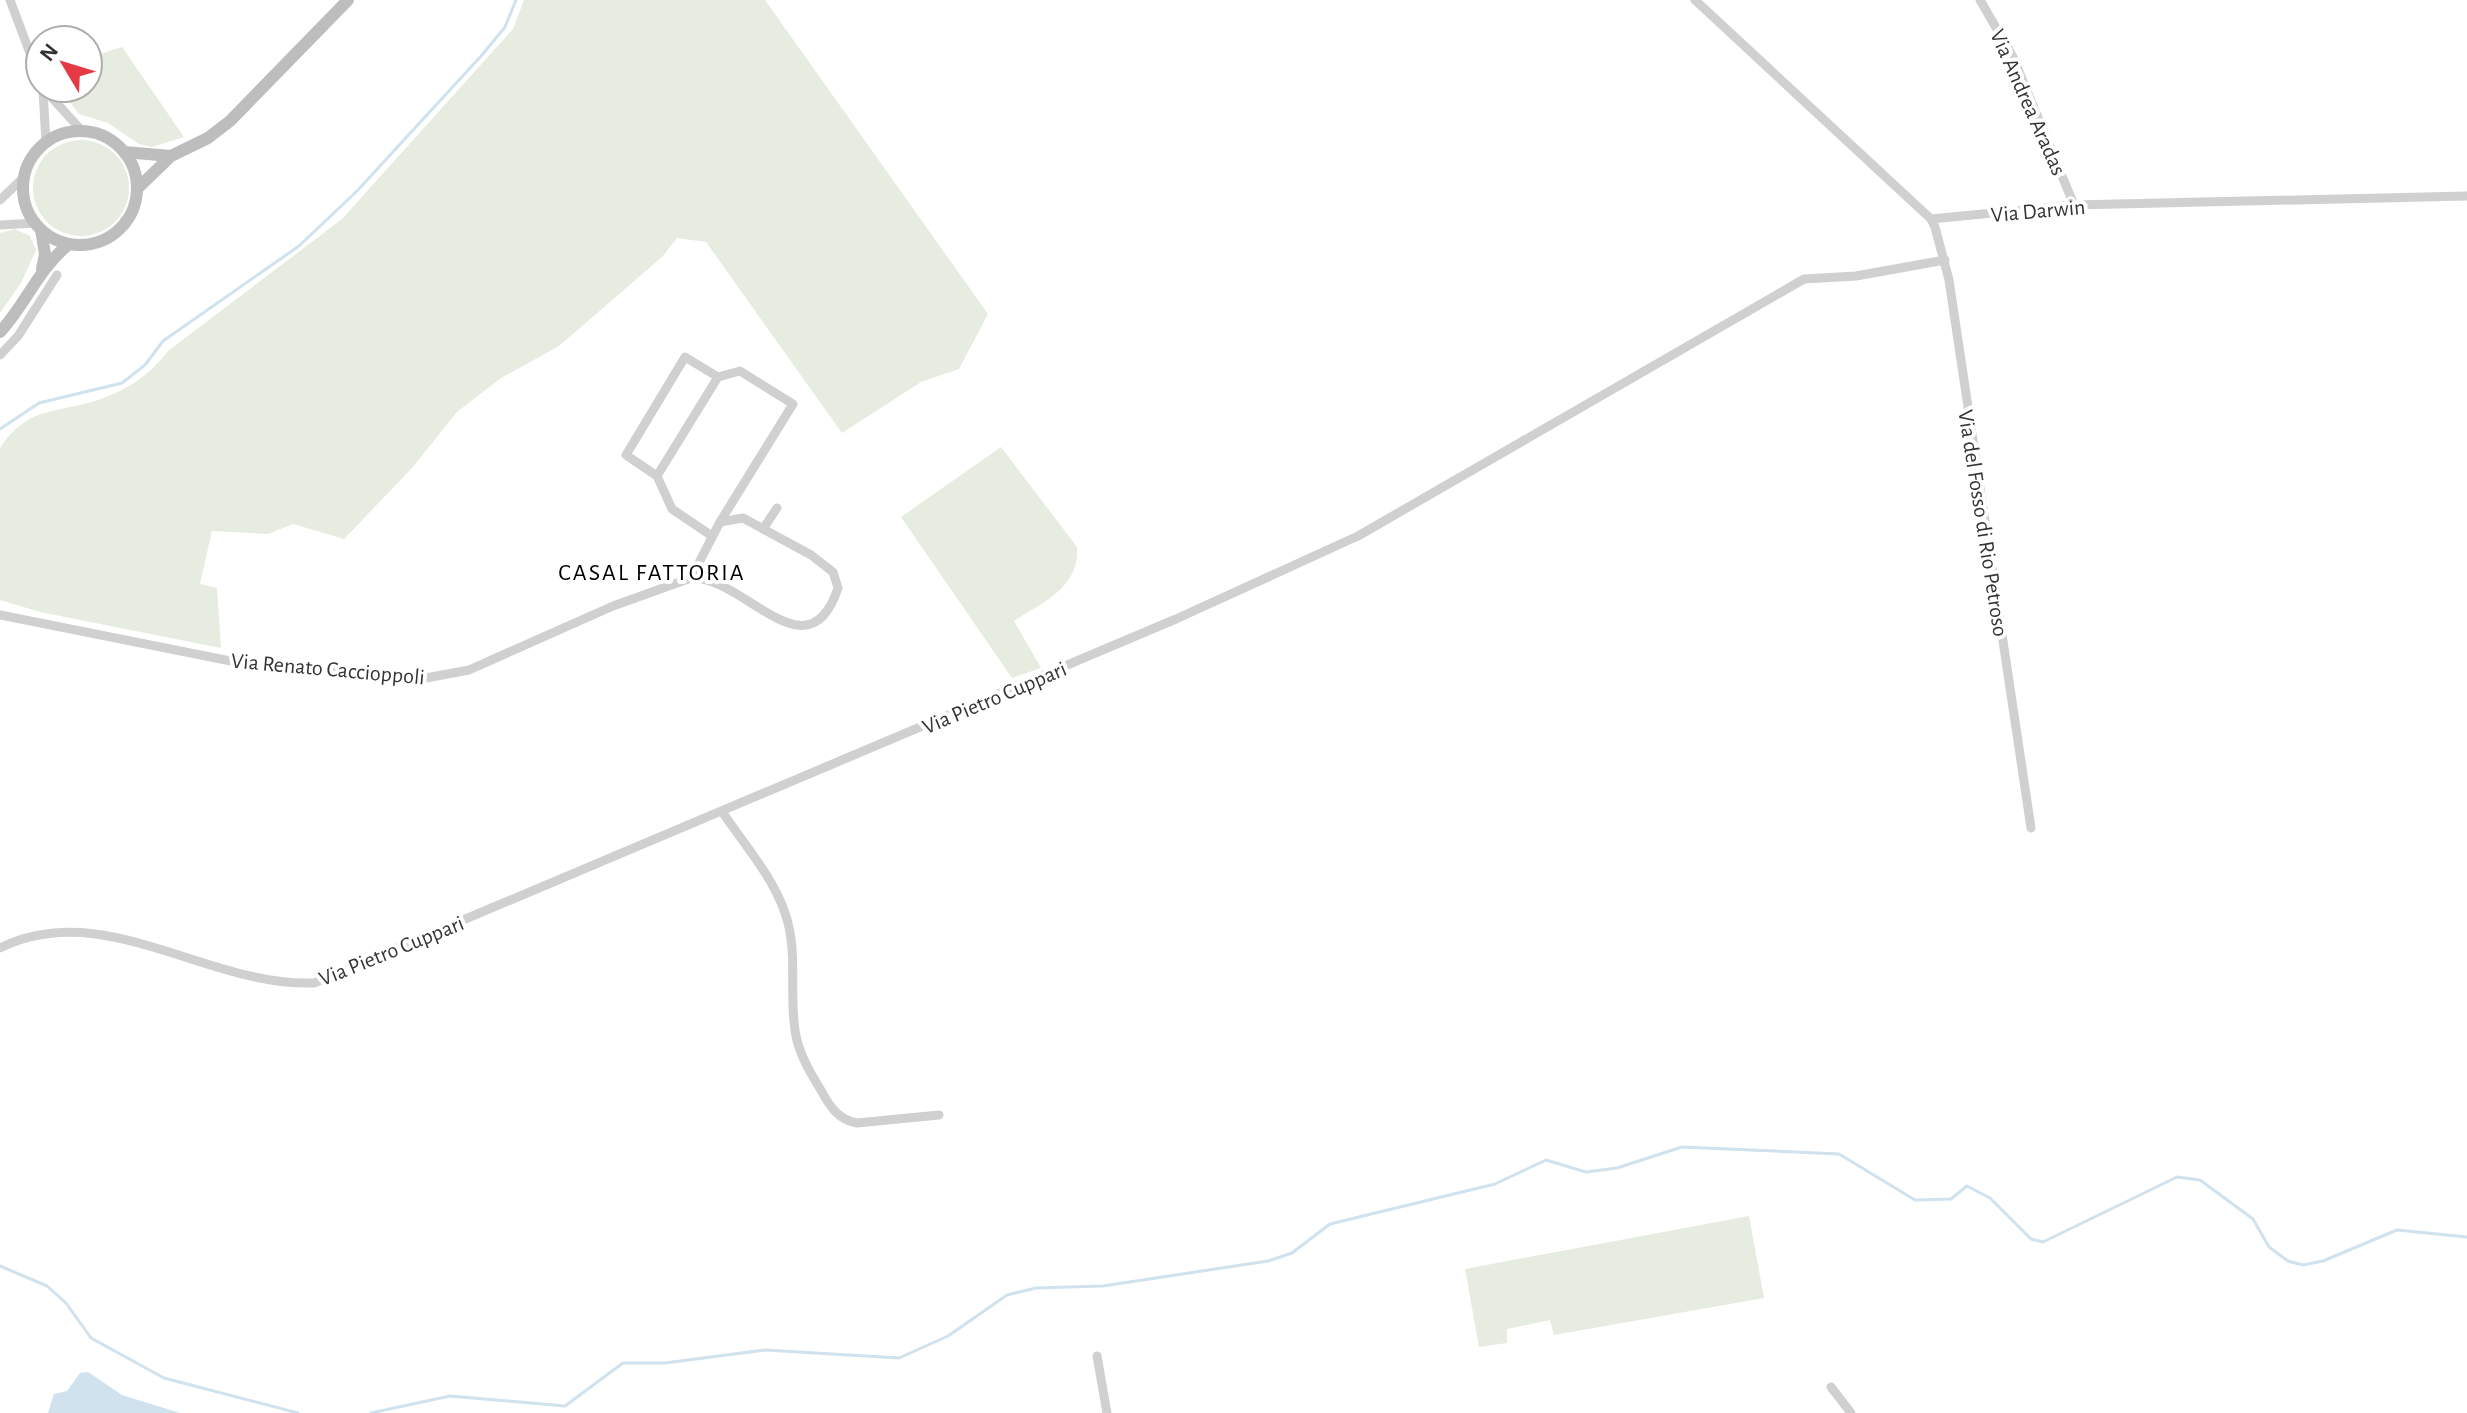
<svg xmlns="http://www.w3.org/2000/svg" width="2467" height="1413" font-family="'Alegreya Sans',sans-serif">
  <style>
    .green { fill: #e6ecdf }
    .water { fill: #cfe2ee }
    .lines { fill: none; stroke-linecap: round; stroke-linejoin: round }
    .stream { stroke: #cfe2ee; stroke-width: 3 }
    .street { stroke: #d0d0d0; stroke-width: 9 }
    .secondary { stroke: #bdbdbd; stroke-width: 12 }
    .labels { text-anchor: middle; stroke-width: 8; stroke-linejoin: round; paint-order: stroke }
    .street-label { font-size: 22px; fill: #333; stroke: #fff }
    .neighbourhood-label { font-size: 24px; letter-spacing: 2px; fill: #000; stroke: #fff }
  </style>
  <rect width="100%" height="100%" fill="#fff"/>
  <!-- green -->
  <g class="green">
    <path d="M524 0H765L988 314 959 369 921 382 842 433 706 242 677 238 662 257 559 346 501 378 457 412 412 468 344 539 293 524 268 534 212 531 200 584 217 588 221 648 40 612 0 600V448C29 405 56 414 98 400 127 390 149 376 168 351L342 219 513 29Z"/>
    <polygon points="122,47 184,137 152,147 139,144 108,123 79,114 59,88 88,88 88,58"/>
    <circle cx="81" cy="188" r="48"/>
    <polygon points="15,229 30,236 36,250 21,283 0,313 0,233"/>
    <path d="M1001 447 1077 547C1080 587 1044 602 1014 621L1041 668 1012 678 901 517Z"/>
    <polygon points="1749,1216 1764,1298 1554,1335 1550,1320 1507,1329 1507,1343 1479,1347 1465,1269"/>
  </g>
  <!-- water -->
  <polygon class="water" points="88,1372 122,1395 180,1413 48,1413 54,1394 67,1391 80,1373"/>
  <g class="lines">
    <!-- stream -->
    <g class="stream">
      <polyline points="0,429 39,403 122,383 145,365 163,341 299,246 357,191 482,55 505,27 516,0"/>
      <polyline points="0,1266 47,1286 66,1303 91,1338 164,1378 298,1413"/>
      <polyline points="371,1413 450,1396 565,1406 623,1363 665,1363 765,1350 899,1358 948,1336 1007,1295 1036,1288 1103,1286 1268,1261 1292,1253 1330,1224 1495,1184 1546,1160 1586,1172 1617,1168 1682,1147 1839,1154 1915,1200 1951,1199 1967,1186 1990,1198 2031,1239 2043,1242 2177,1177 2200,1180 2253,1219 2269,1247 2288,1261 2303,1265 2323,1261 2397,1230 2467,1237"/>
    </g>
    <!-- street -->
    <g class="street">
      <polyline points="10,0 40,80"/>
      <polyline points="1695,0 1931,219 1935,227 1949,280 2031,828"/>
      <polyline points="1980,0 2013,57 2074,205"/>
      <polyline points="43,88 82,131"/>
      <polyline points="43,90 46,143"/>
      <polyline points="0,200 22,179"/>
      <polyline points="1931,219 2074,205 2467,196"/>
      <polyline points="0,225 36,223"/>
      <polyline points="0,355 18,336 57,275"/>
      <polyline points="657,476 718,377"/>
      <polyline points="763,529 777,508"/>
      <polyline points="691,578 720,522 793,404 740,371 718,377 685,357 626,455 657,476 672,509 712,536"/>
      <path d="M0 615 256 666 426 678 469 670 613 606 691 578C743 575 808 679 838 588L833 572 811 555 743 518 720 522"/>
      <path d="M723 813C744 844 773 877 785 913 799 952 788 996 796 1036 800 1056 811 1074 822 1092 830 1107 839 1120 857 1123L939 1115"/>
      <path d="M0 948C104 897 207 987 314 983L1176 619 1358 536 1804 279 1856 276 1945 260"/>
      <polyline points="1097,1356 1107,1413"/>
      <polyline points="1831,1387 1851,1413"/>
    </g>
    <!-- secondary -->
    <g class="secondary">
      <circle cx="80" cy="188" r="57"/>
      <polyline points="124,152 171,156"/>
      <polyline points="137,189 171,156 208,138 230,121 348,0"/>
      <polyline points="41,230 45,254 42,269"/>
      <path d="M0 332C26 304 38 269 69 244"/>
    </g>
  </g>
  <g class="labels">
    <!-- street labels -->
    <g class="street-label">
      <text transform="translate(2029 102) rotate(66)" y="8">Via Andrea Aradas</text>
      <text transform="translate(2038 210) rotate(-5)" y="8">Via Darwin</text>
      <text transform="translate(1984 523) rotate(81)" y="8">Via del Fosso di Rio Petroso</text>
      <text transform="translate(328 668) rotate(5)" y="8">Via Renato Caccioppoli</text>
      <text transform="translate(994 697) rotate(-23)" y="8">Via Pietro Cuppari</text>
      <text transform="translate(391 950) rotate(-22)" y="8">Via Pietro Cuppari</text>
    </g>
    <!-- neighbourhood labels -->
    <g class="neighbourhood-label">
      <text x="652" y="580">CASAL FATTORIA</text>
    </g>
  </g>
  <!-- north arrow -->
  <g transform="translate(64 64) rotate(308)"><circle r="38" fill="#ffffff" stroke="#adadad" stroke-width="2"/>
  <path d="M0-6L14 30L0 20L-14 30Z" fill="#e63946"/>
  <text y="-12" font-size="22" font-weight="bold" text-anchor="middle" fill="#333333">N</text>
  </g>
</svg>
